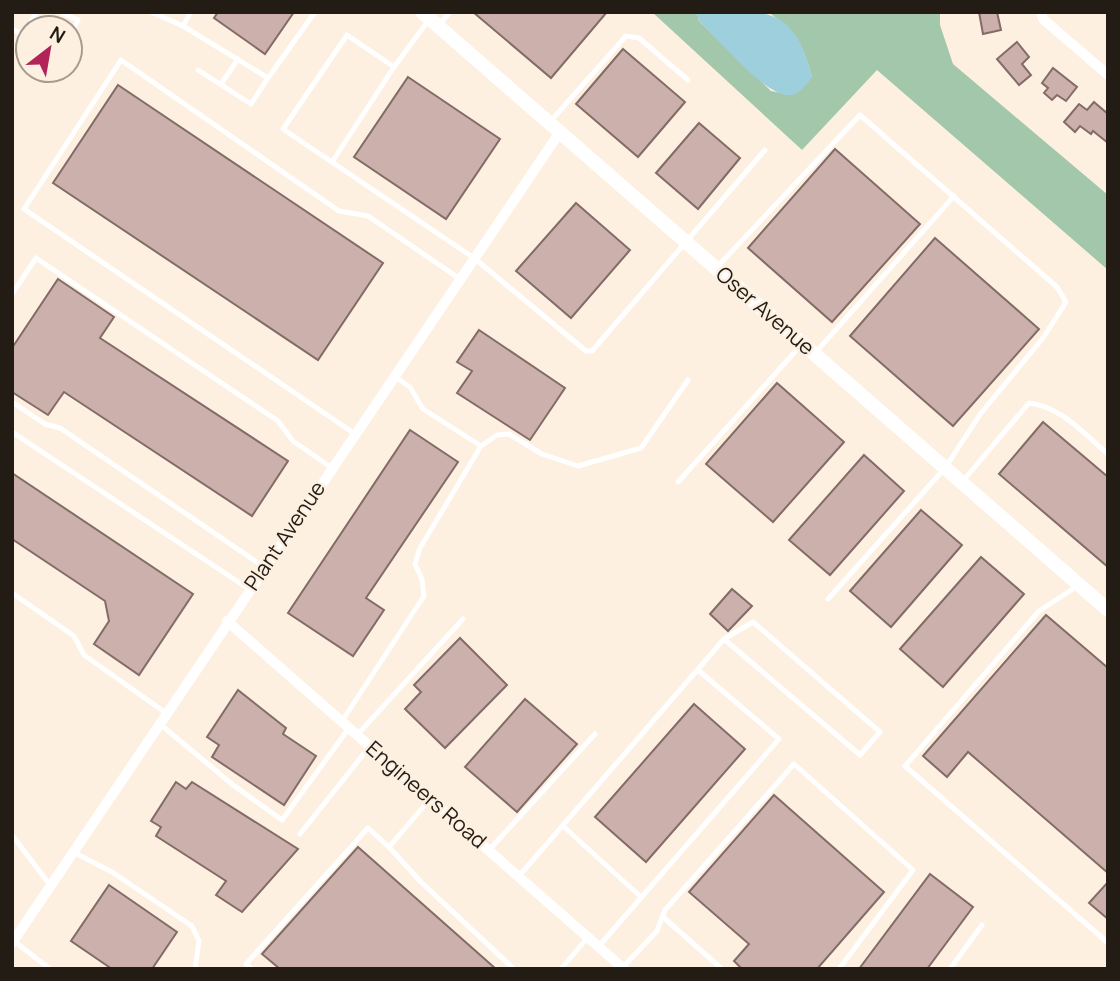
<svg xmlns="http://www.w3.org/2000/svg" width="1120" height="981" font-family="Manrope,sans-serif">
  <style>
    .forest { fill: #a3c7aa }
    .water { fill: #9dcfdd }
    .building { fill: #cbb0ac; stroke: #836b68; stroke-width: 2 }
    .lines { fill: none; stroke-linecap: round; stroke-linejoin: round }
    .service { stroke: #fff; stroke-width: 5 }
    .minor { stroke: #fff; stroke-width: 10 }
    .tertiary { stroke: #fff; stroke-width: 14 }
    .labels { text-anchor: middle; stroke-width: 5; stroke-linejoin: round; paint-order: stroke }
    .street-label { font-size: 21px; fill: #221c15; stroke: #fdf0e0 }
  </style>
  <rect width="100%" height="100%" fill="#fdf0e0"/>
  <!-- forest -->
  <path class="forest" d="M652 12H697L699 21 771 91 792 95 812 77C803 44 796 31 768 12H940V25L953 64 1108 195V270L877 70 802 150Z"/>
  <!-- water -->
  <path class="water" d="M697 12C763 12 793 1 812 77 807 84 801 93 792 95 766 99 718 38 699 21Z"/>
  <!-- building -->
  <g class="building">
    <polygon points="218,12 294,12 265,54 214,18"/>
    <polygon points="473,12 607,12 551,78"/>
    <polygon points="979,12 997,12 1001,30 983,34"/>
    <polygon points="1017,42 1029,57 1022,64 1031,75 1019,85 997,59"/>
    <polygon points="623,49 685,102 638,157 576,104"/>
    <polygon points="1053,68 1077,87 1066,101 1057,95 1052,100 1044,93 1048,88 1042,83"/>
    <polygon points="408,77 500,139 446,219 354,157"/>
    <polygon points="118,85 383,263 318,360 53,183"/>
    <polygon points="1094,102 1108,114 1108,143 1093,131 1091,134 1080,126 1075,132 1064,122 1079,104 1087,110"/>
    <polygon points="699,123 740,158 698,209 656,173"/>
    <polygon points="835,149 920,224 832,322 748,248"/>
    <polygon points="576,203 630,250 571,318 516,271"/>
    <polygon points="935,238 1039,329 953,426 850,336"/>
    <polygon points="58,279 114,317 100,338 288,461 252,516 64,392 48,415 12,392 12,348"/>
    <polygon points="479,330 565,388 530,440 457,393 472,371 457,362"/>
    <polygon points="777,383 844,442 773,522 706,464"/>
    <polygon points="1043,422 1108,477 1108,567 999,474"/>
    <polygon points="410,430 458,462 366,598 384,610 353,656 288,613"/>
    <polygon points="864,455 904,491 830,575 789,540"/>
    <polygon points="12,473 193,594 139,675 94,644 109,621 105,601 12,539"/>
    <polygon points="921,510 962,545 891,627 850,591"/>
    <polygon points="981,557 1024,594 943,687 900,649"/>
    <polygon points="732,589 752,606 728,631 710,614"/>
    <polygon points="1046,615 1108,668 1108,873 968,752 947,777 923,756"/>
    <polygon points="460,638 507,685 445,748 405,709 421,692 414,685"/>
    <polygon points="238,690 286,728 283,734 316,756 284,805 212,757 219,745 207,737"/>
    <polygon points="525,699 577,744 517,812 465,767"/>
    <polygon points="694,704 745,749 646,862 595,817"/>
    <polygon points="176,782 186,789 192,782 298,849 242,912 216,895 226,881 156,836 161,827 151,821"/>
    <polygon points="774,795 884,892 817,969 742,969 734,961 749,944 689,892"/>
    <polygon points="358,847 496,969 280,969 262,954"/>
    <polygon points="930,874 973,907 927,969 859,969"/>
    <polygon points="1108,882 1108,919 1089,903"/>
    <polygon points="109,885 177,932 152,969 112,969 71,941"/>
  </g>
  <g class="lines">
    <!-- service -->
    <g class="service">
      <polyline points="61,12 78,20 70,36"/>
      <polyline points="151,12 183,26 191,12"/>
      <polyline points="428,21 394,67 347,35 283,129 474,258 586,351 592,351 765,150"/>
      <polyline points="183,26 268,78 315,12"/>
      <polyline points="438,26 450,12"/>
      <polyline points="12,29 28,37"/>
      <polyline points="24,35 36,12"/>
      <polyline points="198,70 251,104 268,78"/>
      <polyline points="221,84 238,59"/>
      <polyline points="549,123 626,36 639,38 688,80"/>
      <polyline points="332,162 394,67"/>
      <polyline points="718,266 860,115 1057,287 1066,302 1043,338 981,413 945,468 828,599"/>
      <polyline points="12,294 36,258 278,421 293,441 332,468"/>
      <polyline points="816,352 954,196"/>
      <polyline points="12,402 45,424 60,428 264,567"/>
      <polyline points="12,432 249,589"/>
      <polyline points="355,434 24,209 121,60 339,211 368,216 460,279"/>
      <polyline points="481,446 497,435 509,434 542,454 578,466 641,448 688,380"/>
      <polyline points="678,482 802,344"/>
      <path d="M962 482 1029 403C1062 407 1084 434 1108 454"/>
      <polyline points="1079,585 1039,611 905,766 1108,943"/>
      <polyline points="12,593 74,636 84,655 166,713"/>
      <polyline points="342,721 424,596 422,579 415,564 420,548 481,446 423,409 410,387 395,377"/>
      <polyline points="160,724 233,785 282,820 349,728"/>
      <polyline points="357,735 463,619"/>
      <polyline points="563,826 641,897"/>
      <polyline points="300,834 370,746"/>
      <polyline points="12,835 50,885"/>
      <polyline points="389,847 421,882 514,969"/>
      <polyline points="489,850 595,734"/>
      <polyline points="73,852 112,872 192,926 199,941 195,969"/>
      <polyline points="519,876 724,639 753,622 880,732 860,755 724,639"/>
      <polyline points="663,917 722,969"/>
      <polyline points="14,941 50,969"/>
      <polyline points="599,946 779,739 698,670"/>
      <polyline points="623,967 657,931 665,910 794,764 913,870 839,969"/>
      <polyline points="252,969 246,964 368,828 389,847 430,799"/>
      <polyline points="561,969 588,937"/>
      <polyline points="950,969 982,925"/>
    </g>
    <!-- minor -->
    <g class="minor">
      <polyline points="1041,12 1043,19 1108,75"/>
      <polyline points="227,621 624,969"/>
      <polyline points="12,943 560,132"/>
    </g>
    <!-- tertiary -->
    <polyline class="tertiary" points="422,12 1108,610"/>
  </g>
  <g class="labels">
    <!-- street labels -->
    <g class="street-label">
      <text transform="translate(765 311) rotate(41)" y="7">Oser Avenue</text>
      <text transform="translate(285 536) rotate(-56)" y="7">Plant Avenue</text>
      <text transform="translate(426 795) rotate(41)" y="7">Engineers Road</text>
    </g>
  </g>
  <!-- border -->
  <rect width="1120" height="981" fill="none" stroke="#221c15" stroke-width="28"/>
  <!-- north arrow -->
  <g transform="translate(49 49) rotate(31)"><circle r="33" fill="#fdf0e0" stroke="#a59b8f" stroke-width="2"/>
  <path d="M0-5L12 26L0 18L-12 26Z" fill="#b22357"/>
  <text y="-10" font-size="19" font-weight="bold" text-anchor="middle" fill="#221c15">N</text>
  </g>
</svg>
